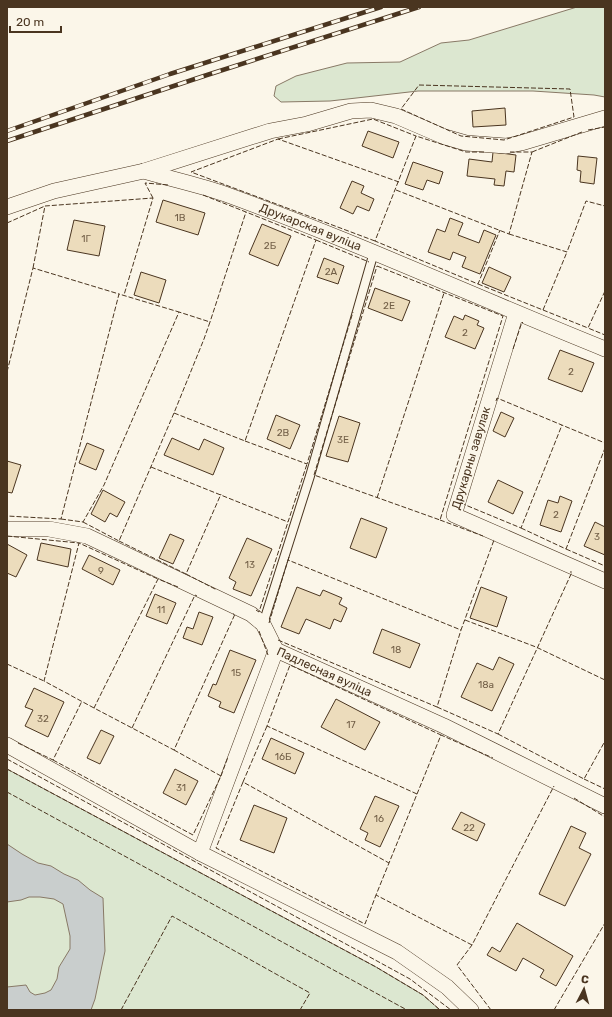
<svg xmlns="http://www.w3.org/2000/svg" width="612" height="1017" font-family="Rubik,sans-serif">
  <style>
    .green { fill: #dce7d0; stroke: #887966 }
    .water { fill: #c9cecd; stroke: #887966 }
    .building { fill: #ecdcbc; stroke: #4a3520 }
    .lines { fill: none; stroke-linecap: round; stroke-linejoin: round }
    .service-casing { stroke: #4a3520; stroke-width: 10 }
    .minor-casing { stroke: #4a3520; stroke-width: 16 }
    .service { stroke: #fbf6e9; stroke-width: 8 }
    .minor { stroke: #fbf6e9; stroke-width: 15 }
    .rail-casing { stroke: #4a3520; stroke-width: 4.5 }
    .rail { stroke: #fbf6e9; stroke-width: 3; stroke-dasharray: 9; stroke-linecap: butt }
    .fence { stroke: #4a3520; stroke-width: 1; stroke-dasharray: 5 2; stroke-linecap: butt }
    .labels { text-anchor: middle; stroke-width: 3; stroke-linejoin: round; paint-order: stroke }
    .number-label { font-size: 10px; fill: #725f47 }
    .street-label { font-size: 12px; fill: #4a3520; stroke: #fbf6e9 }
  </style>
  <rect width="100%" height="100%" fill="#fbf6e9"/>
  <!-- green -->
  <g class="green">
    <polygon points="577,7 605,7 605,97 594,95 533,91 418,91 330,101 281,102 274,96 276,86 296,76 347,63 400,62 441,43 469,40"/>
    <polygon points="7,769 376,967 423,995 440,1010 7,1010"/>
  </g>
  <!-- water -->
  <polygon class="water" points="7,844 22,854 38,863 51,866 64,874 78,880 90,890 103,898 105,951 95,999 91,1010 7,1010 7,987 26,985 30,992 35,995 45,993 51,990 57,979 59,967 70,949 70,936 63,904 54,899 40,897 29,897 21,900 7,902"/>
  <!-- building -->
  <g class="building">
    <polygon points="505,108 506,125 473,127 472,111"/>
    <polygon points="368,131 399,142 393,158 362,146"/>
    <polygon points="493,152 516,155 514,172 506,171 504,186 494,185 495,179 467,176 469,159 492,162"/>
    <polygon points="578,156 597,158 594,184 580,182 581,171 577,170"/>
    <polygon points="413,162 443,172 439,184 427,180 423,190 405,184"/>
    <polygon points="352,181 364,186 361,193 374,199 369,211 357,206 353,214 340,208"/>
    <polygon points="163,200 205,213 198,235 156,222"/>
    <polygon points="450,218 463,223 458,235 479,243 484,230 496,235 480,274 462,267 466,257 453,252 450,260 428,252 437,229 445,232"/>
    <polygon points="74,220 105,226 99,256 67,250"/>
    <polygon points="262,224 291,236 278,266 249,254"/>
    <polygon points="324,258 344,266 338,284 317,277"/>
    <polygon points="489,267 511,277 504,292 482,283"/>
    <polygon points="141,272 166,280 159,303 134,295"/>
    <polygon points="375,288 410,301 402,321 368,308"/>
    <polygon points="465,315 479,321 477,325 484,328 475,349 445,337 454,316 463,320"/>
    <polygon points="560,350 594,363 582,392 548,379"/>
    <polygon points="501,412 514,418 505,437 493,431"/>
    <polygon points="276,415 300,425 290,449 267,439"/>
    <polygon points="339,416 360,423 348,462 326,456"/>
    <polygon points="172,438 199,450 204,439 224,448 213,475 164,455"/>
    <polygon points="87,443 104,450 96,470 79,463"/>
    <polygon points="7,461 21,465 12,493 7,492"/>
    <polygon points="498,480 523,492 513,514 488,502"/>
    <polygon points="103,490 125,502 117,517 110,513 105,522 91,514"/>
    <polygon points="560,496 572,501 561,532 540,525 548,500 558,503"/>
    <polygon points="361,518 387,528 376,558 350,548"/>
    <polygon points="595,522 605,527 605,555 584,546"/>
    <polygon points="170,534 184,540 173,564 159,558"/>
    <polygon points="247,538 272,549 251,596 233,589 236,582 229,578"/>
    <polygon points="41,543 71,549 68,567 37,560"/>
    <polygon points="7,544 27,555 16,577 7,573"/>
    <polygon points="89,555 120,570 113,585 82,569"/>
    <polygon points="297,587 320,596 323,590 342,598 339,604 347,608 341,622 334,619 330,629 306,619 299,634 281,627"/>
    <polygon points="481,587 507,597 497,627 470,618"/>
    <polygon points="155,594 176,603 167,624 146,616"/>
    <polygon points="199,612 213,617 202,645 183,638 187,627 193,629"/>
    <polygon points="382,629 420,644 410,668 373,653"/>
    <polygon points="230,650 256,660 234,713 219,707 221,702 208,696 213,684 216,685"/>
    <polygon points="499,657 514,664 492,711 461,697 477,663 493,670"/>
    <polygon points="34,688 64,702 48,737 25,726 33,710 25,707"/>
    <polygon points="336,699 380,722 365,750 321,727"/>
    <polygon points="101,730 114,736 100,764 87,758"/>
    <polygon points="271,738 304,753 295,774 262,759"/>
    <polygon points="175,769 198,781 186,805 163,793"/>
    <polygon points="375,796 399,806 380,847 365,840 368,833 360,829"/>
    <polygon points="254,805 287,818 274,853 240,840"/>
    <polygon points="461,812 485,824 477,841 452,829"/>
    <polygon points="571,826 586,833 579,848 591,854 565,906 539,894"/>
    <polygon points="517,923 573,956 556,986 540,977 544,970 523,958 516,971 487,955 492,947 500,952"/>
  </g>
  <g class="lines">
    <!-- service casing -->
    <g class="service-casing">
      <polyline id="service" points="263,624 310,476 374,252"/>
    </g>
    <!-- minor casing -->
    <g class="minor-casing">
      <g id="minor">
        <path id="s1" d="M144 171C171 179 199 185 225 194 354 241 478 298 605 349"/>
        <polyline points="7,207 54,191 144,171 270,131 307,124 351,111 371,110 396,116 445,137 466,143 506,146 521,143 605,118"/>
        <polyline points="516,313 454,515 605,581"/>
        <path id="s2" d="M7 529H49L87 536 251 614 263 624 276 650 444 726 605 806"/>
        <polyline points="276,650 200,853 397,952 447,987 471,1010"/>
        <polyline points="7,745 200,853"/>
      </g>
    </g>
    <!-- service -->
    <use href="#service" class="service"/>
    <!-- minor -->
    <use href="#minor" class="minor"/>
    <!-- rail casing -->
    <g class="rail-casing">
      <g id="rail">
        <polyline points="7,131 170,74 381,7"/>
        <polyline points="7,141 207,75 419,7"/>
      </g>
    </g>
    <!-- rail -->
    <use href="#rail" class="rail"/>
    <!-- fence -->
    <g class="fence">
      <polygon points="419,85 570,89 574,117 504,140 461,136 401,109"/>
      <polyline points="588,130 605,127"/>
      <polyline points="278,139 373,119 416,136"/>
      <polyline points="484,152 466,152 416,136 375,241 478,284 500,230"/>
      <polyline points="532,152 582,132"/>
      <polyline points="396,190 509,234 532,152 510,152"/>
      <polyline points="203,195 246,212 210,322"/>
      <polyline points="153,198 145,183 169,185"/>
      <polyline points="7,223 45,206"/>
      <polyline points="509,234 567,252 586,201 605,206"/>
      <polyline points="316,240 369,262"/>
      <polyline points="375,241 191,172 278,139 399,182"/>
      <polygon points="377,266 503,316 440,520 314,475"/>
      <polyline points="33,268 45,206 153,198 124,295"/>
      <polyline points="478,284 588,328"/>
      <polyline points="605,291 588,328 605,335"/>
      <polyline points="543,310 567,252"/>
      <polyline points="513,349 522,322 523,323"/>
      <polyline points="7,372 33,268 119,294 61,519 7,516"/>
      <polyline points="496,401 497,398 605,443"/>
      <polyline points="174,413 245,441 316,240 246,212"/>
      <polyline points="245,441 307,464 353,312"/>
      <polyline points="151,467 288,522 307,464"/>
      <polyline points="377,498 444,293"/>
      <polyline points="464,502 463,504 521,528 562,425"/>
      <polyline points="61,519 83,522 104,485 179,312 119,294"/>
      <polyline points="440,520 483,536"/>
      <polyline points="83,522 119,541 174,413 204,339 210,322 179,312"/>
      <polyline points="521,528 566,549 605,448"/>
      <polyline points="7,536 79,543"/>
      <polyline points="119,541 186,574 221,494"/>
      <polyline points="566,549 605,566"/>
      <polyline points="289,557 288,560 461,630 494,540 493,539"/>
      <polyline points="186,574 217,590"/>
      <polyline points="178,587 158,579 94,708 174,750 235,614 233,614"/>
      <polyline points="256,610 259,612 288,522"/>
      <polyline points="465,620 536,647 605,680"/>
      <polyline points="269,623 288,560"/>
      <polyline points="259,631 268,655"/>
      <polyline points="278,640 437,707 461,630"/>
      <polyline points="7,664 44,681"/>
      <polyline points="437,707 498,734 572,572 570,572"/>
      <polyline points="94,708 44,681 79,543 158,579"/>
      <polyline points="267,726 243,782 389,863"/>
      <polyline points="132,728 195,595 197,596"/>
      <polyline points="498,734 584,779 605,741"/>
      <polyline points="18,743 53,760 82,701"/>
      <polyline points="7,759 410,979 451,1010"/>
      <polyline points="53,760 193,835 221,776 174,750"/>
      <polyline points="7,769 376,967 423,995 440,1010"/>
      <polyline points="221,776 228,757"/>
      <polyline points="584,779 605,789"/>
      <polyline points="243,782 216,848 365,924 376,895"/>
      <polyline points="7,792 407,1010"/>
      <polyline points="417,794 267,726 290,665 441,735"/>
      <polyline points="574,798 605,817"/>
      <polyline points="472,945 376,895 441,735 493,758"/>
      <polyline points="121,1010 172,916 310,993 300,1010"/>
      <polyline points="491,1010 457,965 472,945 554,786"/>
      <polyline points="554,1010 605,923"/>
    </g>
  </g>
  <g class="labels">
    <!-- number labels -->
    <g class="number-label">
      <text x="180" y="221">1В</text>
      <text x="86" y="242">1Г</text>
      <text x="270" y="249">2Б</text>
      <text x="331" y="275">2А</text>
      <text x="389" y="309">2Е</text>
      <text x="465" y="336">2</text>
      <text x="571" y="375">2</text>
      <text x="283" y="436">2В</text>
      <text x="343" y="443">3Е</text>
      <text x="556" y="518">2</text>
      <text x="597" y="540">3</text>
      <text x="250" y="568">13</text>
      <text x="101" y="574">9</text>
      <text x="161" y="613">11</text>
      <text x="396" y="653">18</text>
      <text x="236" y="676">15</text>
      <text x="486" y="688">18а</text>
      <text x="43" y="722">32</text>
      <text x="351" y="728">17</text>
      <text x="283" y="760">16Б</text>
      <text x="181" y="791">31</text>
      <text x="379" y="822">16</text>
      <text x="469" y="831">22</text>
    </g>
    <!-- street labels -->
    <g class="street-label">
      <text dy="4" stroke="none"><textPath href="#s1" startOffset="176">Друкарская вуліца</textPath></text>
      <text transform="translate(471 458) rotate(-73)" y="4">Друкарны завулак</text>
      <text dy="4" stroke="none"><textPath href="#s2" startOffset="360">Падлесная вуліца</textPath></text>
    </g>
  </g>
  <!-- border -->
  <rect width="612" height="1017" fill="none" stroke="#4a3520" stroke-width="16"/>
  <!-- north arrow -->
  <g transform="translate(584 989) rotate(6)" stroke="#fbf6e9" stroke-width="3" paint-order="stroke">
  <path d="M0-3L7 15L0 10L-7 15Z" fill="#4a3520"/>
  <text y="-6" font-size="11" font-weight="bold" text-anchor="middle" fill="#4a3520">С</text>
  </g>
  <!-- scale -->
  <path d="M10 26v6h51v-6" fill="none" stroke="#4a3520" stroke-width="2"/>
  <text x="16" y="26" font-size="12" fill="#4a3520" stroke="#fbf6e9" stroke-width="3" paint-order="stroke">20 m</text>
</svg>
